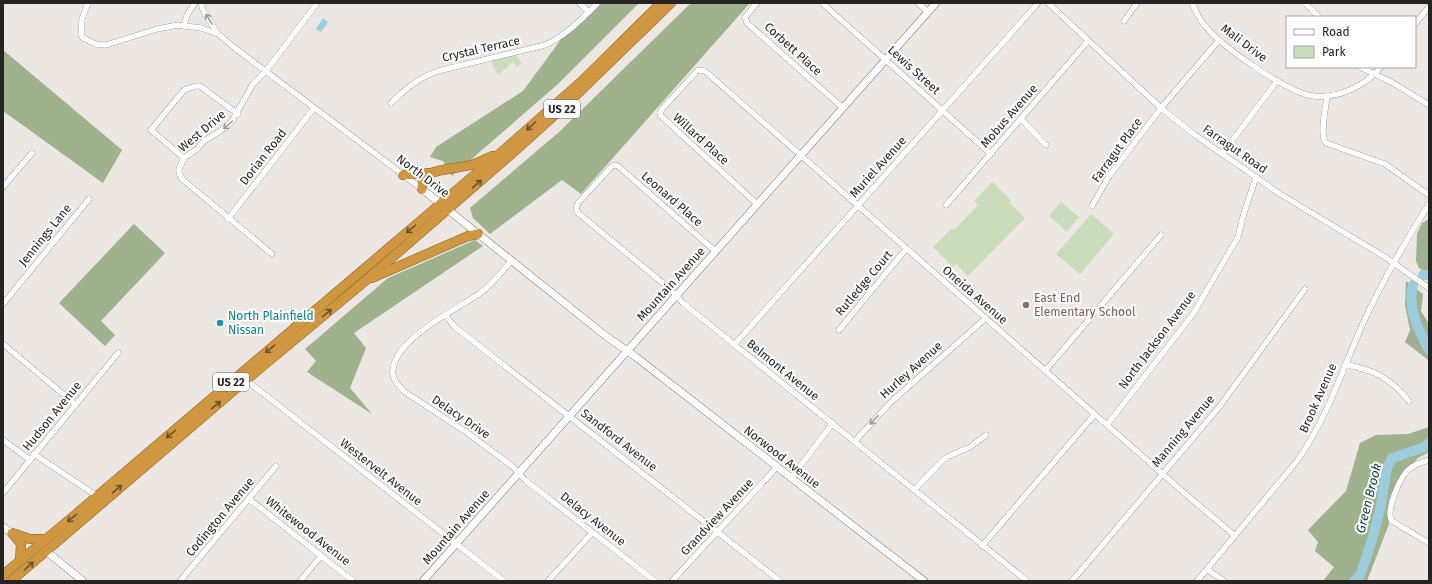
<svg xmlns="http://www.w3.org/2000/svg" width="1432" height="584" font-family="'Fira Sans',sans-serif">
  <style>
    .green { fill: #cbdcbc }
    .forest { fill: #9fb28d }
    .water { fill: #9bcddc }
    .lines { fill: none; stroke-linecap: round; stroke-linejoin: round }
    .river { stroke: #9bcddc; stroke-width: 10 }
    .minor-casing { stroke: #7d7976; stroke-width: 6 }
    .tertiary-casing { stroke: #7d7976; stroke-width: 8 }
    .trunk-casing { stroke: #8c5e18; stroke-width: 10 }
    .minor { stroke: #fff; stroke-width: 5.5 }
    .tertiary { stroke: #fff; stroke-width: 7 }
    .trunk { stroke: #cf9742; stroke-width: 9 }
    .oneway { stroke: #9d9c9c }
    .oneway2 { stroke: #6a522f }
    .education-dot { fill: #8d6e63; stroke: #fff; stroke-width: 1.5 }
    .culture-dot { fill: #0f9aa8; stroke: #fff; stroke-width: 1.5 }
    .labels { text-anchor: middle; stroke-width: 4; stroke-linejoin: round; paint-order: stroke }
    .shield { fill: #fff; stroke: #676665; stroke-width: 1 }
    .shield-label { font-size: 11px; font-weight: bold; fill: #262423 }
    .street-label { font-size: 12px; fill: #262423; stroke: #fff }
    .education-label { font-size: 12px; fill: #785e54; stroke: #fff; text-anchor: start }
    .culture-label { font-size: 12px; fill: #0d838f; stroke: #fff; text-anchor: start }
    .water-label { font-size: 13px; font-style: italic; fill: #0e3c47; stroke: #fff }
  </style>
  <rect width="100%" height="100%" fill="#ece7e3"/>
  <!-- green -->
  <g class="green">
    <polygon points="515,54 522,63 517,67 513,62 498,75 491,61"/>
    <polygon points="992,182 1011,200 1009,202 1025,218 968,276 956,264 953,267 933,247 952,228 954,230 978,205 974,201"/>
    <polygon points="1061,202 1079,217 1067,232 1049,216"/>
    <polygon points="1091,214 1114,234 1080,274 1056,254"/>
  </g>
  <!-- forest -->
  <g class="forest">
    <polygon points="598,3 639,3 558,84 452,176 443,161 430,157 436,147 523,91 562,38"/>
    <polygon points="691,3 750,3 581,194 562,180 490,234 473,218 470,208 559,132"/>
    <polygon points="3,50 122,150 103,183 3,111"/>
    <polygon points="1429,219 1429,274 1419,268 1416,261 1417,234 1422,223"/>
    <polygon points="134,224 165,253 101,321 115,335 105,346 59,303"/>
    <polygon points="475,240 483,246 354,333 366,348 350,388 372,414 307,372 316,361 305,349 388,278"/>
    <polygon points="1406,281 1423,294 1421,311 1429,324 1429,363 1428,360 1405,342 1410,330 1405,305"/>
    <polygon points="1429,427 1429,452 1418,458 1403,473 1389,500 1389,524 1367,581 1323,581 1334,567 1315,551 1318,542 1308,530 1346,491 1360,443 1376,435 1408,434"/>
  </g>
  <!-- water -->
  <polygon class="water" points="323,18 328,22 321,32 316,29"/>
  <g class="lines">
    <!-- river -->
    <g class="river">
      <polyline points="1423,275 1429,275"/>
      <path d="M1413 285C1407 308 1418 329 1429 350"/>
      <polyline points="1354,581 1360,576 1372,540 1380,510 1387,468 1392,458 1425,447 1429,443"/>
    </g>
    <!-- minor casing -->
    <g class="minor-casing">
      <g id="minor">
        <polyline points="88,3 82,19 81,35 83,38 96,44 106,45 157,29 178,25 184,26 201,28 218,34 235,48 422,189"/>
        <polyline points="201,3 203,10 218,34"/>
        <polyline points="579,3 589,12"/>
        <polyline points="757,3 745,17 747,23 843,108"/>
        <polyline points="822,3 991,154"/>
        <polyline points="918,3 928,12"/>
        <polyline points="1048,3 1161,108 1195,135 1280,194 1385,257 1429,288"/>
        <path d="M1192 3C1196 11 1199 20 1206 27 1224 48 1286 92 1313 96 1338 99 1365 86 1381 67"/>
        <polyline points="1305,3 1319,17"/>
        <polyline points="1124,21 1137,3"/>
        <polyline points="1415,24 1429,7"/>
        <polyline points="184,26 187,15 195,3"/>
        <polyline points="1360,67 1393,83 1429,105"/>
        <path d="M1327 96C1326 107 1319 135 1326 143L1385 164 1429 195"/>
        <path d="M391 103C407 88 416 79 438 71L545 45C566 36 581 19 598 3"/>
        <polyline points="1021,119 1046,145"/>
        <polyline points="1222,154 1277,81"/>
        <polyline points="184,158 151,130 184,90 196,86 200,86 238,114"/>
        <polyline points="3,187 32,153"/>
        <polyline points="757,204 661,116 660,113 662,109 698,70 705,71 1182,491 1234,535"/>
        <polyline points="946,205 1088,41"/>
        <polyline points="1092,206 1109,176 1161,108 1219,40"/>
        <polyline points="228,219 314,108"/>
        <polyline points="715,251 618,166 615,165 612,166 578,203 576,209 578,213 670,289 683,303 1027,581"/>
        <polyline points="272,254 182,179 179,173 179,169 184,158 197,149 204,141 225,128 232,121 253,84 266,71 317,3"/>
        <path d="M511 261C501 273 492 285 479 294 455 310 397 338 393 369 391 378 399 387 405 392L469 434 512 466 525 480 655 581"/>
        <polyline points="3,304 89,199"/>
        <polyline points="446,316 455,327 780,581"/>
        <polyline points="839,330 906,249"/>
        <polyline points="3,344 75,404"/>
        <polyline points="734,345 1038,3"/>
        <path d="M1345 364C1355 367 1366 369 1375 373 1389 379 1400 390 1409 401"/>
        <polyline points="1045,371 1161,235"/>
        <polyline points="246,380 504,581"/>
        <polyline points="1107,425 1193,314 1238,237 1244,213 1256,177"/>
        <polyline points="3,440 30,460"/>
        <polyline points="855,441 892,401 986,318"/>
        <polyline points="34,454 97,496"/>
        <path d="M1429 460C1421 462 1413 465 1407 471 1399 480 1385 512 1392 521L1429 543"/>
        <polyline points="791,478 833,423"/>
        <polyline points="914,490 942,461 947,457 970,447 986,435"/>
        <polyline points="3,493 118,353"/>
        <polyline points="249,499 353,581"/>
        <polyline points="982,546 1094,415"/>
        <polyline points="1207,569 1224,581"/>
        <polyline points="180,581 276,466"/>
        <polyline points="300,581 321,556"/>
        <polyline points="548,581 592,533"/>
        <polyline points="672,581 777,467"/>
        <polyline points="1072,581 1220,406 1305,289"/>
        <path d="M1197 581 1297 461C1327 419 1343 368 1364 321 1383 280 1405 242 1429 204"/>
      </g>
    </g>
    <!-- tertiary casing -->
    <g class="tertiary-casing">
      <g id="tertiary">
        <polyline points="422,189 607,337 636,357 924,581"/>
        <polyline points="3,527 12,533"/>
        <polyline points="46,551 83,581"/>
        <polyline points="423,581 936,3"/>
      </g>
    </g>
    <!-- trunk casing -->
    <g class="trunk-casing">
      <g id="trunk">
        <polyline points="403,175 430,173"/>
        <path d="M422 189C422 185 422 180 425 177 432 169 460 168 471 165 478 163 485 159 492 156"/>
        <polyline points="372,278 468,236 478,234"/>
        <polyline points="12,533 30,539 46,539"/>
        <polyline points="13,534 21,544 20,560"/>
        <polyline points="3,575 75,515 505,149 581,82 661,3"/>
        <polyline points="11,581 246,380 364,282 517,149 570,101 671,3"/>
      </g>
    </g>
    <!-- minor -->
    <use href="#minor" class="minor"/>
    <!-- tertiary -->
    <use href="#tertiary" class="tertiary"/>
    <!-- trunk -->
    <use href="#trunk" class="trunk"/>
  </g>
  <!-- one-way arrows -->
  <defs><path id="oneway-shaft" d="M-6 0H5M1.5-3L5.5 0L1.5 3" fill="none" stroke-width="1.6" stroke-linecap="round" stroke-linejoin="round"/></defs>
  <g class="oneway">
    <use href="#oneway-shaft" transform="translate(209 19) rotate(-122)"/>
    <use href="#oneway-shaft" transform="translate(228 125) rotate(138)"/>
    <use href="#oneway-shaft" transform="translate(874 420) rotate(133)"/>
  </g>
  <g class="oneway2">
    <use href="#oneway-shaft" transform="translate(531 126) rotate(138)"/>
    <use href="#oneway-shaft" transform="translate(477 184) rotate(-41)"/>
    <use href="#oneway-shaft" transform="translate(411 229) rotate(140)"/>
    <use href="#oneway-shaft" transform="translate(327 313) rotate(-40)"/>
    <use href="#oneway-shaft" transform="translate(270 349) rotate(140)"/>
    <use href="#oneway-shaft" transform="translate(216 405) rotate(-40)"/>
    <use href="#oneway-shaft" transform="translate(171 434) rotate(140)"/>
    <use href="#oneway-shaft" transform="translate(117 489) rotate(-40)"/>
    <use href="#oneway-shaft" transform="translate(72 518) rotate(141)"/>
    <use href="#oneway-shaft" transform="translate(29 566) rotate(-41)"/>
  </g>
  <!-- markers -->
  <circle class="education-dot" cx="1026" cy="305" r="4"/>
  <circle class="culture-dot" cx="220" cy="323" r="4"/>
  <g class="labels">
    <!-- shield labels -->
    <g class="shield">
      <rect x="544" y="100" width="36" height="18" rx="3"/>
      <rect x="213" y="373" width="36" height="18" rx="3"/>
    </g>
    <g class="shield-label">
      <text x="562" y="113">US 22</text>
      <text x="231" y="386">US 22</text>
    </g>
    <!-- street labels -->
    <g class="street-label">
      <text transform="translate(1244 43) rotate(37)" y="4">Mali Drive</text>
      <text transform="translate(481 49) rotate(-13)" y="4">Crystal Terrace</text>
      <text transform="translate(793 49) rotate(42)" y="4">Corbett Place</text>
      <text transform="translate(914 70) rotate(42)" y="4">Lewis Street</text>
      <text transform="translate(1009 116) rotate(-49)" y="4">Mobus Avenue</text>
      <text transform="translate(202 131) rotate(-40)" y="4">West Drive</text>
      <text transform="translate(701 139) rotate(42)" y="4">Willard Place</text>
      <text transform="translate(1235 149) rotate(35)" y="4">Farragut Road</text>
      <text transform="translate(1117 150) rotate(-54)" y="4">Farragut Place</text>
      <text transform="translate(263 157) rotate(-52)" y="4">Dorian Road</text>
      <text transform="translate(878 167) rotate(-48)" y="4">Muriel Avenue</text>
      <text transform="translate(423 176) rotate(37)" y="4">North Drive</text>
      <text transform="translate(672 199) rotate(41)" y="4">Leonard Place</text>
      <text transform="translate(45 235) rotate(-51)" y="4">Jennings Lane</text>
      <text transform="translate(864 283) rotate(-50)" y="4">Rutledge Court</text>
      <text transform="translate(671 284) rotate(-48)" y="4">Mountain Avenue</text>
      <text transform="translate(975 295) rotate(41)" y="4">Oneida Avenue</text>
      <text transform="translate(1157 340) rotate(-53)" y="4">North Jackson Avenue</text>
      <text transform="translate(783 370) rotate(39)" y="4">Belmont Avenue</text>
      <text transform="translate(911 370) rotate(-42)" y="4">Hurley Avenue</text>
      <text transform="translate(1318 398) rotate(-66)" y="4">Brook Avenue</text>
      <text transform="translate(52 416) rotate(-51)" y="4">Hudson Avenue</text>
      <text transform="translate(461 417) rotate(34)" y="4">Delacy Drive</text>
      <text transform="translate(1183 431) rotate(-50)" y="4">Manning Avenue</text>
      <text transform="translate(619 440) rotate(38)" y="4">Sandford Avenue</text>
      <text transform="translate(782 457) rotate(38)" y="4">Norwood Avenue</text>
      <text transform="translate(381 472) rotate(38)" y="4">Westervelt Avenue</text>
      <text transform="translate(220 517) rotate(-50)" y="4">Codington Avenue</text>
      <text transform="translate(717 517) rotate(-47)" y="4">Grandview Avenue</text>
      <text transform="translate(593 519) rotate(38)" y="4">Delacy Avenue</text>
      <text transform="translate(456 527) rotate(-49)" y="4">Mountain Avenue</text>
      <text transform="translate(308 531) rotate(38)" y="4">Whitewood Avenue</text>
    </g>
    <!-- education labels -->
    <g class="education-label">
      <text x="1034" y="302">East End<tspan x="1034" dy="14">Elementary School</tspan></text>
    </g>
    <!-- culture labels -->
    <g class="culture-label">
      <text x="228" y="320">North Plainfield<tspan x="228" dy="14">Nissan</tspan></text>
    </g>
    <!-- water labels -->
    <g class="water-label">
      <text transform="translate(1368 498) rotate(-76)" y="5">Green Brook</text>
    </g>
  </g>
  <!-- border -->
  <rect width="1432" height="584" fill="none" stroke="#262423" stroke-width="8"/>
  <!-- legend -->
  <rect x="1286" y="16" width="130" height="52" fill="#ffffff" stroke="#a8a7a7"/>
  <rect x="1294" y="29" width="20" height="6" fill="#ffffff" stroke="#a8a7a7"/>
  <text x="1322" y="36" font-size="12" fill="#262423">Road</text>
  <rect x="1294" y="46" width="20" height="12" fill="#cbdcbc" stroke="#a8a7a7"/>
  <text x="1322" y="56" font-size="12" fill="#262423">Park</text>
</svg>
